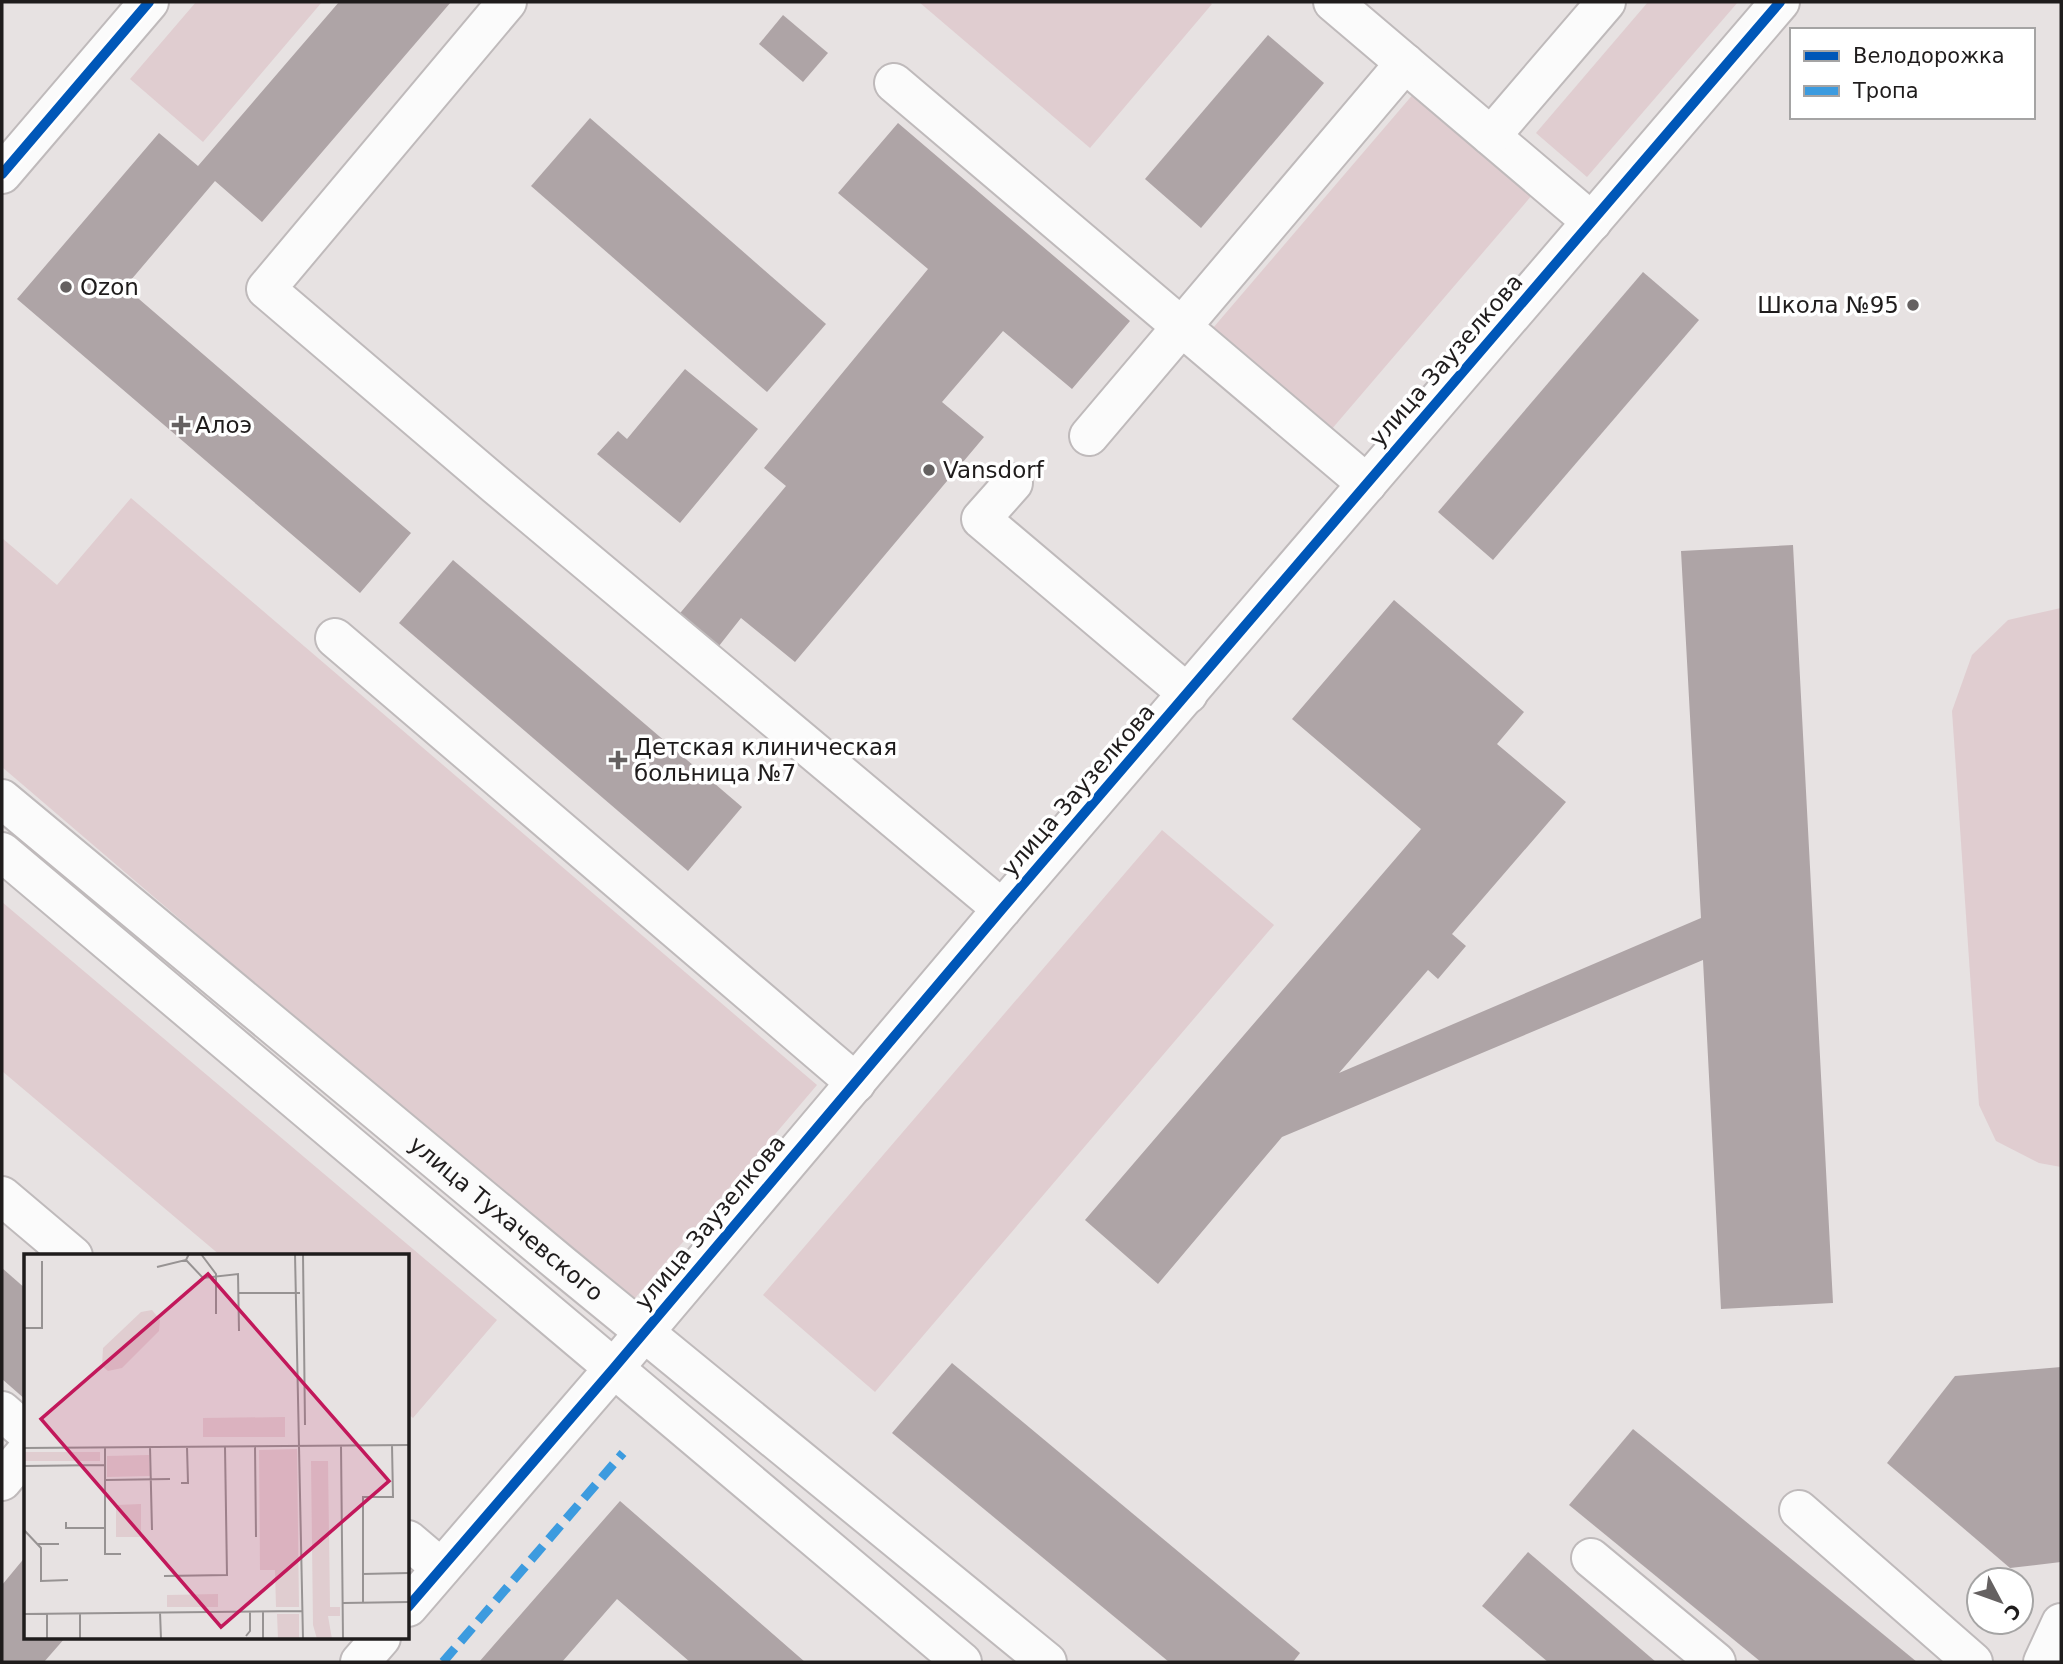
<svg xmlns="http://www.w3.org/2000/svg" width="2063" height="1664" font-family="'DejaVu Sans',sans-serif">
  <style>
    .green { fill: #e0cdd0 }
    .building { fill: #aea4a6 }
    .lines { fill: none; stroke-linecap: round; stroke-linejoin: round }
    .minor-casing { stroke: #bfbabb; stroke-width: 42 }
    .major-casing { stroke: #bfbabb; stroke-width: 42 }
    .minor { stroke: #fbfbfb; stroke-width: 38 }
    .major { stroke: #fbfbfb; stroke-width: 38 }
    .quiet { stroke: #3c9bdf; stroke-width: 9; stroke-dasharray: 18 9; stroke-linecap: butt }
    .cycleway-casing { stroke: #fff; stroke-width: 15 }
    .cycleway { stroke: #0057b8; stroke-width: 10 }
    .poi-dot { fill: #656161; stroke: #fff; stroke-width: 2.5 }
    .labels { text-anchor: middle; stroke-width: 7; stroke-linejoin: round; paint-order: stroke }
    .poi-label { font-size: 23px; fill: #1f1c1c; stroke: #fff; text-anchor: start }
    .street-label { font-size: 23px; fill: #1f1c1c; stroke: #fff }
    .inset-road { fill: none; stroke: #979393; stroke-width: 2 }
    .view { fill: #c2185b; fill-opacity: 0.15; stroke: #c2185b; stroke-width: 3.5 }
    .inset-edge { fill: none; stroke: #1f1c1c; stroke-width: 3.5 }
  </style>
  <rect width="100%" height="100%" fill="#e7e2e2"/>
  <!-- green -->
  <g class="green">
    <polygon points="196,2 322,2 203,142 130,79"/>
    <polygon points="919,2 1209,2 1212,4 1090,148"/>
    <polygon points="1648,2 1738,2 1587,177 1536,133"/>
    <polygon points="1415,92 1533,194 1325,437 1207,335"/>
    <polygon points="131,498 817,1085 630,1304 2,767 2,538 57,585"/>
    <polygon points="2061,608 2061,1167 2039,1163 1996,1141 1979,1105 1952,711 1972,655 2008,620"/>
    <polygon points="1162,830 1274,925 875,1392 763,1295"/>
    <polygon points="2,902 497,1320 413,1418 408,1414 408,1256 221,1256 2,1071"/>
  </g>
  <!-- building -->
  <g class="building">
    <polygon points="339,2 451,2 262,222 215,181 125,287 411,533 360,593 17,299 159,133 198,166"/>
    <polygon points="783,15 828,53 803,82 759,44"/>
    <polygon points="1268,35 1324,83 1201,228 1145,179"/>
    <polygon points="590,118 826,324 767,392 531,186"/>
    <polygon points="898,123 1130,321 1072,389 1003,331 942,402 984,437 795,662 741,618 715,651 676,618 786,486 764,468 928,269 838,193"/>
    <polygon points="1643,272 1699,320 1493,560 1438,512"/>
    <polygon points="685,369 758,429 680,523 597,454 618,431 627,439"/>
    <polygon points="1793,545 1833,1303 1721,1309 1703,960 1282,1137 1158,1284 1085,1220 1421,829 1292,719 1394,600 1524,712 1497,744 1566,802 1452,934 1466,946 1438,979 1428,970 1339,1073 1701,918 1681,551"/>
    <polygon points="453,560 742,807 688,871 399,623"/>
    <polygon points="2,1268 26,1289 26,1400 2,1379"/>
    <polygon points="952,1363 1300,1653 1293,1662 1169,1662 892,1433"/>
    <polygon points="2061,1367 2061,1562 2010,1568 1887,1463 1955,1376"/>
    <polygon points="1633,1429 1917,1662 1761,1662 1569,1505"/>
    <polygon points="620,1501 805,1662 690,1662 617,1599 562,1662 479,1662"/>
    <polygon points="1528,1552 1656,1662 1548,1662 1482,1606"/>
    <polygon points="26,1556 26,1638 65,1638 44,1662 2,1662 2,1585"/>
  </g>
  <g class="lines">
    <!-- minor casing -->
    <g class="minor-casing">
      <g id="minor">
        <polyline points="507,2 266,289 497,486 1002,909"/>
        <polyline points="1333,2 1592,222"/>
        <polyline points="894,83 1367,484"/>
        <polyline points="1491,136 1606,2"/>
        <polyline points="2,174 149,2"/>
        <polyline points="1089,436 1405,63"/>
        <polyline points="1013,483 981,519 1188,694"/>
        <polyline points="335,638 856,1083"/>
        <polyline points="2,1196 73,1256"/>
        <polyline points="2,1411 26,1432"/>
        <polyline points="2,1481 26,1452"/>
        <polyline points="1799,1510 1973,1662"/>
        <polyline points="408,1540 441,1568"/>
        <polyline points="1591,1558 1716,1662"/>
        <polyline points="408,1607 614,1368 1002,909 1780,2"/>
        <polyline points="360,1662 381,1638"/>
        <polyline points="2043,1662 2061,1623"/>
      </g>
    </g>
    <!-- major casing -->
    <g class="major-casing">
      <g id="major">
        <path id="s1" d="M2 799 562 1265 1047 1662"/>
        <polyline points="2,852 962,1662"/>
      </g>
    </g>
    <!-- minor -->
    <use href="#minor" class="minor"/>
    <!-- major -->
    <use href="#major" class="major"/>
    <!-- quiet -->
    <polyline class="quiet" points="443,1662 623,1453"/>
    <!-- cycleway casing -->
    <g class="cycleway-casing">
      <g id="cycleway">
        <polyline points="2,174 149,2"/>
        <polyline points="408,1607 614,1368 1002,909 1780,2"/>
      </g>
    </g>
    <!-- cycleway -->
    <use href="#cycleway" class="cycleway"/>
  </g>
  <!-- markers -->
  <g class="poi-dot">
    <circle cx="66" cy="287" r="7"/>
    <circle cx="1913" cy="305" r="7"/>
    <path d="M177.5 414.5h7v7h7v7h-7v7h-7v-7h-7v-7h7z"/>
    <circle cx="929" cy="470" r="7"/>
    <path d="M614.5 749.5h7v7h7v7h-7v7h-7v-7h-7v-7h7z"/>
  </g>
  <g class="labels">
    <!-- poi labels -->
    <g class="poi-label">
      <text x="80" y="295">Ozon</text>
      <text x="1899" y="313" text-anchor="end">Школа №95</text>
      <text x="195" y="433">Алоэ</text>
      <text x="943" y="478">Vansdorf</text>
      <text x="634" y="755">Детская клиническая<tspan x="634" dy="26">больница №7</tspan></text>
    </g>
    <!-- street labels -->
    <g class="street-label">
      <text transform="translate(1446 360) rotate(-49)" y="8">улица Заузелкова</text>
      <text transform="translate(1078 790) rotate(-49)" y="8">улица Заузелкова</text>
      <text dy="8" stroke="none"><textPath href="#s1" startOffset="656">улица Тухачевского</textPath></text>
      <text transform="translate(710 1222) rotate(-50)" y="8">улица Заузелкова</text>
    </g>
  </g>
  <!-- overview -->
  <g transform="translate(24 1254)">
    <rect width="385" height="385" fill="#e7e2e2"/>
    <path d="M128 56 136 66 135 77 98 114 84 117 78 112 79 94 117 58ZM261 163V183H179V164ZM273 195 275 353H252L251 316H236L235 196ZM0 198H76V207H0ZM125 201 126 222 83 223V202ZM287 207H304L306 353H316V362H304L308 385H293L289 371ZM117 250V283H92V251ZM194 340V353H143V341ZM253 360H275V385H254Z" fill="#e0cdd0"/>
    <path class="inset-road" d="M177 0 192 20V60M271 0 279 385M279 0 281 171M162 6 179 24 214 20 215 77M133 13 162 6 165 0M214 39H276M0 74H18V7M317 191 319 385M368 191 369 243H339V320L385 319M231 192 232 283M81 193V300H97M126 193 128 276M0 194 385 191M0 212 81 211M81 226 146 225M157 229H164L163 193M42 268V274H81M0 276 17 294V327L44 326M13 290H35M140 322 203 321 201 193M339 348V320M319 349 385 348M239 357V385M136 358 137 385M23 359V385M56 359V385M0 360 279 357M222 382 226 377V357"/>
    <path class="view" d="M184 20 365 227 197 373 17 165Z"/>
    <rect width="385" height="385" class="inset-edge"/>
  </g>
  <!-- border -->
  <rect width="2063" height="1664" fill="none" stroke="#1f1c1c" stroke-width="7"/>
  <!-- legend -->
  <rect x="1790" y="28" width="245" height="91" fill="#ffffff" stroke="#a5a4a4" stroke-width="2"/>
  <rect x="1804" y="51" width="35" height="10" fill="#0057b8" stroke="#a5a4a4" stroke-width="2"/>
  <text x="1853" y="63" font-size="21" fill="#1f1c1c">Велодорожка</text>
  <rect x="1804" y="86" width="35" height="10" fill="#3c9bdf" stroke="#a5a4a4" stroke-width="2"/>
  <text x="1853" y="98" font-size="21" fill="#1f1c1c">Тропа</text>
  <!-- north arrow -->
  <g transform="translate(2000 1601) rotate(131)"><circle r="33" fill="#ffffff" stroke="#a5a4a4" stroke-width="2"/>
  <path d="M0-5L12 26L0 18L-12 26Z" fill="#656161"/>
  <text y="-10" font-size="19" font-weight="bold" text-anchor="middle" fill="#1f1c1c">С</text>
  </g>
</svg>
